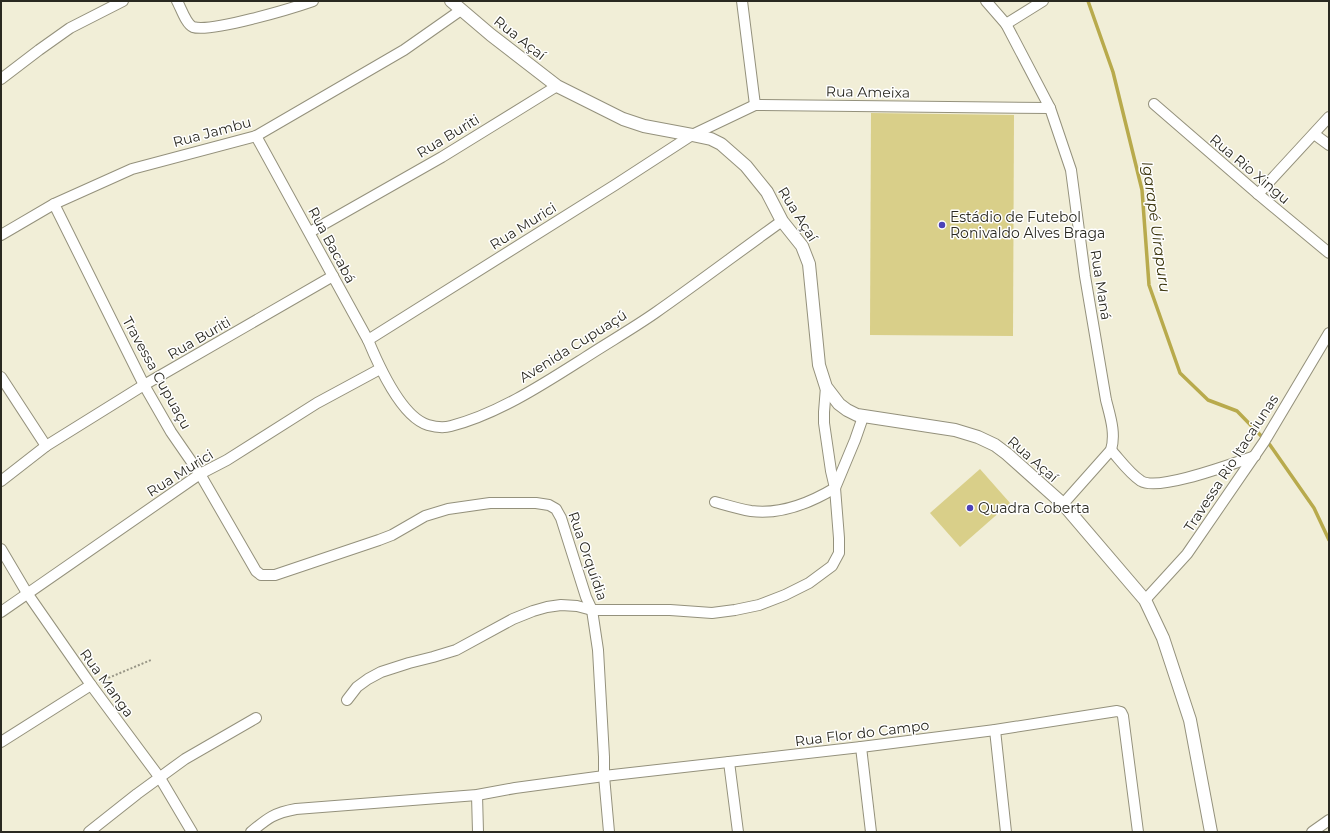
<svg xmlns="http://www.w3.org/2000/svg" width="1330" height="833" font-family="Montserrat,sans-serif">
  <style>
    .green { fill: #d9cf89 }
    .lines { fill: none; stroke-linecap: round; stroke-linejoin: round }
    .stream { stroke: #b8aa4c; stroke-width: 3.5 }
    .minor-casing { stroke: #94917c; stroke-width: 12 }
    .tertiary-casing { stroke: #94917c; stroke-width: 14 }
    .path { stroke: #989686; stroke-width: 2; stroke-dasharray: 2 2; stroke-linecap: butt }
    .minor { stroke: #fff; stroke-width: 10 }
    .tertiary { stroke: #fff; stroke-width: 12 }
    .poi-dot { fill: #4c42b8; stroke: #fff; stroke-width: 1.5 }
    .labels { text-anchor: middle; stroke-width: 3; stroke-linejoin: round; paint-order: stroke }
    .street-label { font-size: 14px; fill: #2a2921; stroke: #fff }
    .poi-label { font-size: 14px; fill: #2a2921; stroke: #fff; text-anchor: start }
    .water-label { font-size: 15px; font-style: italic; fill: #39330a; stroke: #fff }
  </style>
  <rect width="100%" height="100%" fill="#f1eed7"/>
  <!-- green -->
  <g class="green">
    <polygon points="871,113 1014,115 1013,336 870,335"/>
    <polygon points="980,469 1010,503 960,547 930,513"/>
  </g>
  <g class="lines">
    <!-- stream -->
    <polyline class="stream" points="1088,1 1113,72 1142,190 1149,285 1180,373 1208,400 1237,411 1270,445 1314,508 1329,540"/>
    <!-- minor casing -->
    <g class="minor-casing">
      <g id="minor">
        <path d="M177 1C181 8 186 24 193 27 210 33 293 8 313 1"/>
        <polyline points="742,1 755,105"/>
        <path d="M986 1 1006 24 1050 108 1071 170 1085 276 1106 400C1110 416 1116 433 1111 450L1063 504"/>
        <polyline points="1006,24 1043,1"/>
        <polyline points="1,79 39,50 70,28 123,1"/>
        <polyline points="1154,104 1258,194 1329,253"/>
        <polyline points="1314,134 1329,145"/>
        <path d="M256 136 368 340C378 364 401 417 428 425 435 427 444 428 451 426 498 414 545 383 586 357 609 342 632 329 655 313 698 283 740 251 782 221"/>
        <polyline points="1258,194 1329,117"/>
        <polyline points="54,204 144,385 171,432 200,474 256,571 261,575 275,575 379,540 392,535 425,516 448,509 490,503 536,503 549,505 556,509 561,518 586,597 592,610 598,650 604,757 604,776 609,832"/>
        <polyline points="310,232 442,157 557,86"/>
        <polyline points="1,235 54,204 132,169 256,136 404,50 461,10"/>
        <polyline points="368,340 615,185 692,135 755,105 1050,108"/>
        <polyline points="1,377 46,446"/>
        <path d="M1111 450C1120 460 1129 473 1141 481 1159 492 1234 463 1255 456"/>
        <polyline points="1,481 46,446 144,385 333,276"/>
        <path d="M715 502C726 505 739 509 751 511 781 515 810 503 835 488L855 440 863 417"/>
        <polyline points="1,549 27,593 91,685 160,778 192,832"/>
        <polyline points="1145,600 1187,554 1264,442 1329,333"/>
        <polyline points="1,612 200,474 227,460 317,403 380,369"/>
        <polyline points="347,700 357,687 368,679 381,672 409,663 433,657 456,650 513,619 533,611 547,607 561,605 577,606 592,610 670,610 712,613 735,610 759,605 785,595 809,583 832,566 839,553 839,538 835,488 831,471 824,423 824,412 826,387"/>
        <polyline points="995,730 1006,832"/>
        <polyline points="1,742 91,685"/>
        <polyline points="861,747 871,832"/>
        <polyline points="729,762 738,832"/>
        <polyline points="477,795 478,832"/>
        <polyline points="89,832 137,794 185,759 256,718"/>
        <path d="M251 832C268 818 274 813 296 809L477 795 515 788 604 776 861 747 995 730 1117 711 1121 712 1123 716 1138 832"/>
        <polyline points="1312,832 1329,820"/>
      </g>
    </g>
    <!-- tertiary casing -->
    <g class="tertiary-casing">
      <polyline id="tertiary" points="451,1 491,35 557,86 623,119 644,126 692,135 711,139 721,144 746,166 767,192 782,221 802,246 809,264 819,365 826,387 839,404 847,410 857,415 955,430 978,437 995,445 1007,454 1063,504 1145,600 1163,638 1190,720 1211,832"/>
    </g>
    <!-- path -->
    <polyline class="path" points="101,681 151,660"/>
    <!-- minor -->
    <use href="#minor" class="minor"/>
    <!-- tertiary -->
    <use href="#tertiary" class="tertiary"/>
  </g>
  <!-- markers -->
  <g class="poi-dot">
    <circle cx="942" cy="225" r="4"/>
    <circle cx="970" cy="508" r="4"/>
  </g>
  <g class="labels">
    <!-- street labels -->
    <g class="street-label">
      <text transform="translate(520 38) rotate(38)" y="5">Rua Açaí</text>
      <text transform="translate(868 92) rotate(1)" y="5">Rua Ameixa</text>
      <text transform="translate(212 132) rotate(-15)" y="5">Rua Jambu</text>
      <text transform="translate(448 136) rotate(-31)" y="5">Rua Buriti</text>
      <text transform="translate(1250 169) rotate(40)" y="5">Rua Rio Xingu</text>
      <text transform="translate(798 214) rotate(58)" y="5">Rua Açaí</text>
      <text transform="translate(523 226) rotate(-32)" y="5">Rua Murici</text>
      <text transform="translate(332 245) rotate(62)" y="5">Rua Bacabá</text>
      <text transform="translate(1101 285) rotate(81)" y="5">Rua Maná</text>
      <text transform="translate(199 338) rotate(-30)" y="5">Rua Buriti</text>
      <text transform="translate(573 346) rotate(-32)" y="5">Avenida Cupuaçú</text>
      <text transform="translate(157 373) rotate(61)" y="5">Travessa Cupuaçu</text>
      <text transform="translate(1033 459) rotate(41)" y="5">Rua Açaí</text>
      <text transform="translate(1231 463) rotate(-57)" y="5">Travessa Rio Itacaiunas</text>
      <text transform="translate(180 473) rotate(-32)" y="5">Rua Murici</text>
      <text transform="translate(588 556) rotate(71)" y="5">Rua Orquídia</text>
      <text transform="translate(107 683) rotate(54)" y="5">Rua Manga</text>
      <text transform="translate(862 733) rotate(-7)" y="5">Rua Flor do Campo</text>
    </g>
    <!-- poi labels -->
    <g class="poi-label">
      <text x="950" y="222">Estádio de Futebol<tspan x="950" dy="16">Ronivaldo Alves Braga</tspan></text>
      <text x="978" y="513">Quadra Coberta</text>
    </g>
    <!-- water labels -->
    <g class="water-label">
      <text transform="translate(1156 227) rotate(82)" y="5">Igarapé Uirapuru</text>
    </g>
  </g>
  <!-- border -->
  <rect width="1330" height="833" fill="none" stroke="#2a2921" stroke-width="4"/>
</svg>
